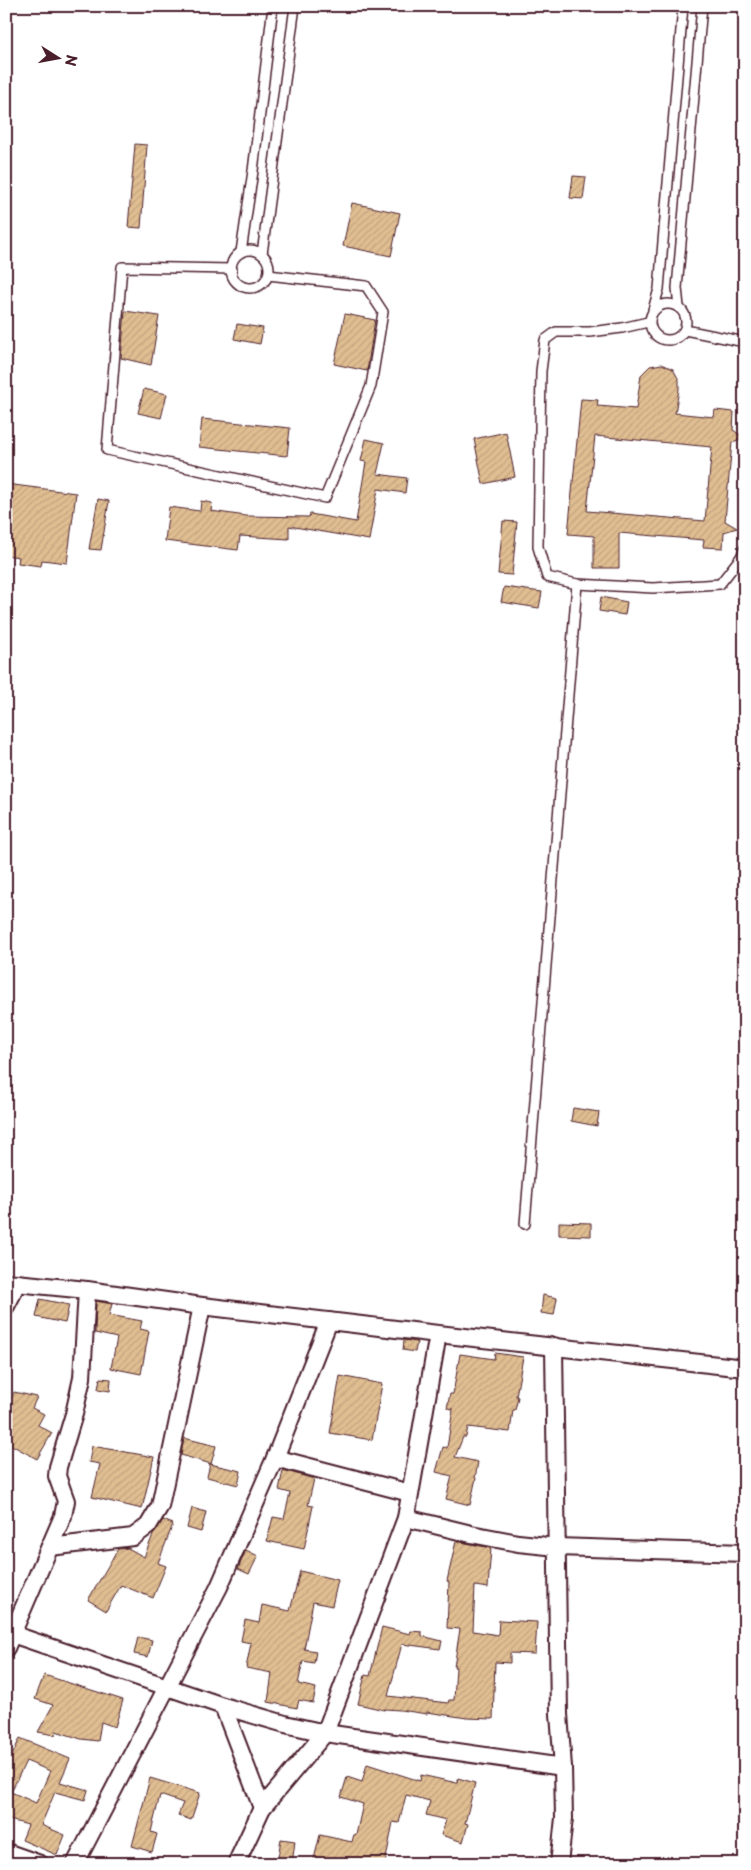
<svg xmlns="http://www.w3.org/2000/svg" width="751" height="1870" font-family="'Playpen Sans',sans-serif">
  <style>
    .building { fill: url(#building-hatch); stroke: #4a1f2b; fill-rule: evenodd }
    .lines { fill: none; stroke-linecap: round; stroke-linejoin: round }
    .service-casing { stroke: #4a1f2b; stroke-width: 12 }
    .minor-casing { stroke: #4a1f2b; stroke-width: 20 }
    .service { stroke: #fff; stroke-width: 9 }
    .minor { stroke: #fff; stroke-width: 16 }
  </style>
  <defs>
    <pattern id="building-hatch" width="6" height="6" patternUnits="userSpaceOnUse" patternTransform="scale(1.25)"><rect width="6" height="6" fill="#e0be92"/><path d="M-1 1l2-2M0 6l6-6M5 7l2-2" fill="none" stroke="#c2a37e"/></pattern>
  </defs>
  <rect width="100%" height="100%" fill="#fff"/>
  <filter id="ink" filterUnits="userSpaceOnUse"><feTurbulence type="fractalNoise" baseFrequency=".02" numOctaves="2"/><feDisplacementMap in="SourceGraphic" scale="10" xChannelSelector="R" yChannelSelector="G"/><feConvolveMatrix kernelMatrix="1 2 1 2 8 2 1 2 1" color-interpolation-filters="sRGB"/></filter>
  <g filter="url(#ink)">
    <!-- building -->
    <g class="building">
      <polygon points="135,144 147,145 141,228 128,227"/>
      <polygon points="573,176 586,177 583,199 570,198"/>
      <polygon points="352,203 400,213 391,256 343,246"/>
      <polygon points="125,311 159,316 151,365 121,358"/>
      <polygon points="345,314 375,320 367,371 334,364"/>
      <polygon points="237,324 263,328 260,344 234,339"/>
      <path d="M662 364 673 369 679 380V389L675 413 714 417 715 410 734 412 733 430 745 438 732 442 725 521 737 528 724 532 723 548 703 547 704 540 619 533V568H594V536L568 534 581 399 598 400 597 406 636 409 641 375 650 366ZM595 436 712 447 705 521 587 511Z"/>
      <polygon points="144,389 167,394 161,418 138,413"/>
      <polygon points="202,419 290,428 287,456 199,447"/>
      <polygon points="506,432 515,477 483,484 474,439"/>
      <polygon points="366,439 384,443 377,474 407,478 405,493 378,489 369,540 289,526 289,539 240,536 238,550 165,541 169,507 200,511 201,501 212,503 211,511 246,516 309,517 310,514 356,522 366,462 361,461"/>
      <polygon points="6,484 76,493 67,563 42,560 41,566 18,563 19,557 6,555"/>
      <polygon points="98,499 109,501 101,550 89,549"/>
      <polygon points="503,521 517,522 512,575 498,574"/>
      <polygon points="504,587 542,592 539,608 501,602"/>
      <polygon points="601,597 627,602 625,615 599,611"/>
      <polygon points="573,1108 599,1112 597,1126 571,1121"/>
      <polygon points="559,1222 591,1223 591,1236 559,1235"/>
      <polygon points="543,1295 557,1298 554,1315 541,1313"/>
      <polygon points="40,1299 69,1305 65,1323 36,1317"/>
      <polygon points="96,1301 112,1304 109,1315 142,1321 140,1329 149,1331 141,1374 111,1368 117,1338 95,1333"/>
      <polygon points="404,1340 417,1342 415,1352 403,1350"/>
      <polygon points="495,1353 523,1357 516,1396 518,1397 515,1410 513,1410 510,1432 468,1427 466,1437 463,1437 455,1457 478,1462 475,1478 476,1478 470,1505 446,1499 452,1476 436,1472 443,1447 447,1448 453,1409 447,1408 450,1394 453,1394 460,1354 494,1359"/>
      <polygon points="340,1376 382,1384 372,1440 330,1433"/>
      <polygon points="100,1378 111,1379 110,1391 98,1389"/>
      <polygon points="14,1392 37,1397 32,1408 44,1414 38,1425 52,1433 37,1459 6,1442 6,1409"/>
      <polygon points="184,1438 216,1446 211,1464 181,1455"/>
      <polygon points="92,1446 154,1457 142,1509 92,1497 100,1464 89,1462"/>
      <polygon points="210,1464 241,1471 238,1485 207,1477"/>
      <polygon points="283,1470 314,1479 308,1505 313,1506 304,1549 267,1541 273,1517 284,1519 290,1493 279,1490"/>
      <polygon points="192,1508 206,1512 201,1532 187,1528"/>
      <polygon points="163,1520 173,1524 158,1563 166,1566 153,1598 121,1585 106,1611 88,1600 118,1549 128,1548 144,1557 153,1535"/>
      <polygon points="456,1541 491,1548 488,1588 475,1586 473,1631 498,1635 499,1620 537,1622 535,1654 510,1653 510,1663 495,1662 493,1719 467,1718 427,1712 427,1714 400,1710 385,1709 384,1710 358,1704 365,1675 370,1676 382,1627 410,1634 411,1631 422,1632 422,1636 442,1641 440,1649 402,1644 388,1696 448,1703 449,1700 454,1700 456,1667 454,1667 460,1629 447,1628 449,1582 447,1581"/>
      <polygon points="246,1550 258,1556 249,1574 238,1569"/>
      <polygon points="300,1571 338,1580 332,1606 313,1602 304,1649 316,1651 314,1663 303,1661 298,1684 316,1688 313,1703 299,1700 297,1708 268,1702 272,1673 246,1668 251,1643 241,1641 245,1620 259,1623 262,1605 290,1611"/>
      <polygon points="138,1637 152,1640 148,1657 134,1654"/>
      <polygon points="44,1675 123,1700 115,1727 101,1722 98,1741 81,1739 56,1731 55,1735 38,1732 53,1705 35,1699"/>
      <path d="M20 1738 70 1759 60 1782 88 1790 85 1800 55 1792 41 1825 65 1835 57 1855 22 1840 28 1825 6 1819V1753L12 1756ZM26 1761 50 1771 36 1803 11 1792Z"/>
      <polygon points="367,1764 420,1781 421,1775 457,1783 458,1778 475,1783 465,1823 468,1824 463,1842 441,1835 446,1820 426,1815 430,1801 406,1795 399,1823 393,1822 385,1864 335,1864 314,1859 320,1835 352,1842 354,1834 356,1835 363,1804 341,1797 347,1777 362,1782"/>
      <polygon points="150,1778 200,1793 191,1820 178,1815 183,1803 160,1795 151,1832 157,1834 152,1852 132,1846"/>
      <polygon points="281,1839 295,1841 292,1864 277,1864"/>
    </g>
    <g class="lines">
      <!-- service casing -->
      <g class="service-casing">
        <g id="service">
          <circle cx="250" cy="269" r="19"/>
          <polyline points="241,252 253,171 273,6"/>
          <polyline points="262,254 295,6"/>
          <polyline points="232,269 122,267 107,450 325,498 371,386 383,312 366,286 268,275"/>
          <circle cx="668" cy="322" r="18"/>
          <polyline points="679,307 677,288 702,6"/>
          <polyline points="653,310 659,289 683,6"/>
          <polyline points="648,322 622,328 590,332 556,332 545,340 541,371 538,547 547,577 577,584 653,588 720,584 741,557 745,548"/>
          <polyline points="685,330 745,342"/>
          <polyline points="525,1224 577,584"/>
        </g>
      </g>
      <!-- minor casing -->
      <g class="minor-casing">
        <g id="minor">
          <polyline points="6,1282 87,1290 202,1306 438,1334 745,1368"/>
          <polyline points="6,1306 18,1283"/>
          <polyline points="554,1346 559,1714 563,1767 564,1818 559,1864"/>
          <polyline points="275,1458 410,1493"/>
          <polyline points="406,1518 471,1534 518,1543 557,1547 745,1553"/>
          <polyline points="50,1547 133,1537 148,1526 160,1506 202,1306"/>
          <polyline points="12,1634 223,1706 285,1724 325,1733 563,1767"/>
          <polyline points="6,1648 63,1516 66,1501 57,1476 58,1467 74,1414 82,1378 87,1290"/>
          <polyline points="223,1706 262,1808"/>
          <polyline points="6,1852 40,1864"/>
          <polyline points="75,1864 219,1587 275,1458 329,1321"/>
          <polyline points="236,1864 262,1808 325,1733 406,1518 438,1334"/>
        </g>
      </g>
      <!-- service -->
      <use href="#service" class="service"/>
      <!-- minor -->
      <use href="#minor" class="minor"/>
    </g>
  </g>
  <!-- margin -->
  <rect width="751" height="1870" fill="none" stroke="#fff" stroke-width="25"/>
  <rect x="12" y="12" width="726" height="1845" fill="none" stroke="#4a1f2b" stroke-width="2" filter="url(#ink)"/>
  <!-- north arrow -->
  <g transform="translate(58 58) rotate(101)" stroke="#ffffff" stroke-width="4" paint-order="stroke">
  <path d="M0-4L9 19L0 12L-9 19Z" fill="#4a1f2b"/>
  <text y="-8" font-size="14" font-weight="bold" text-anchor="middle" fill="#4a1f2b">N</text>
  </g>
</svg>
